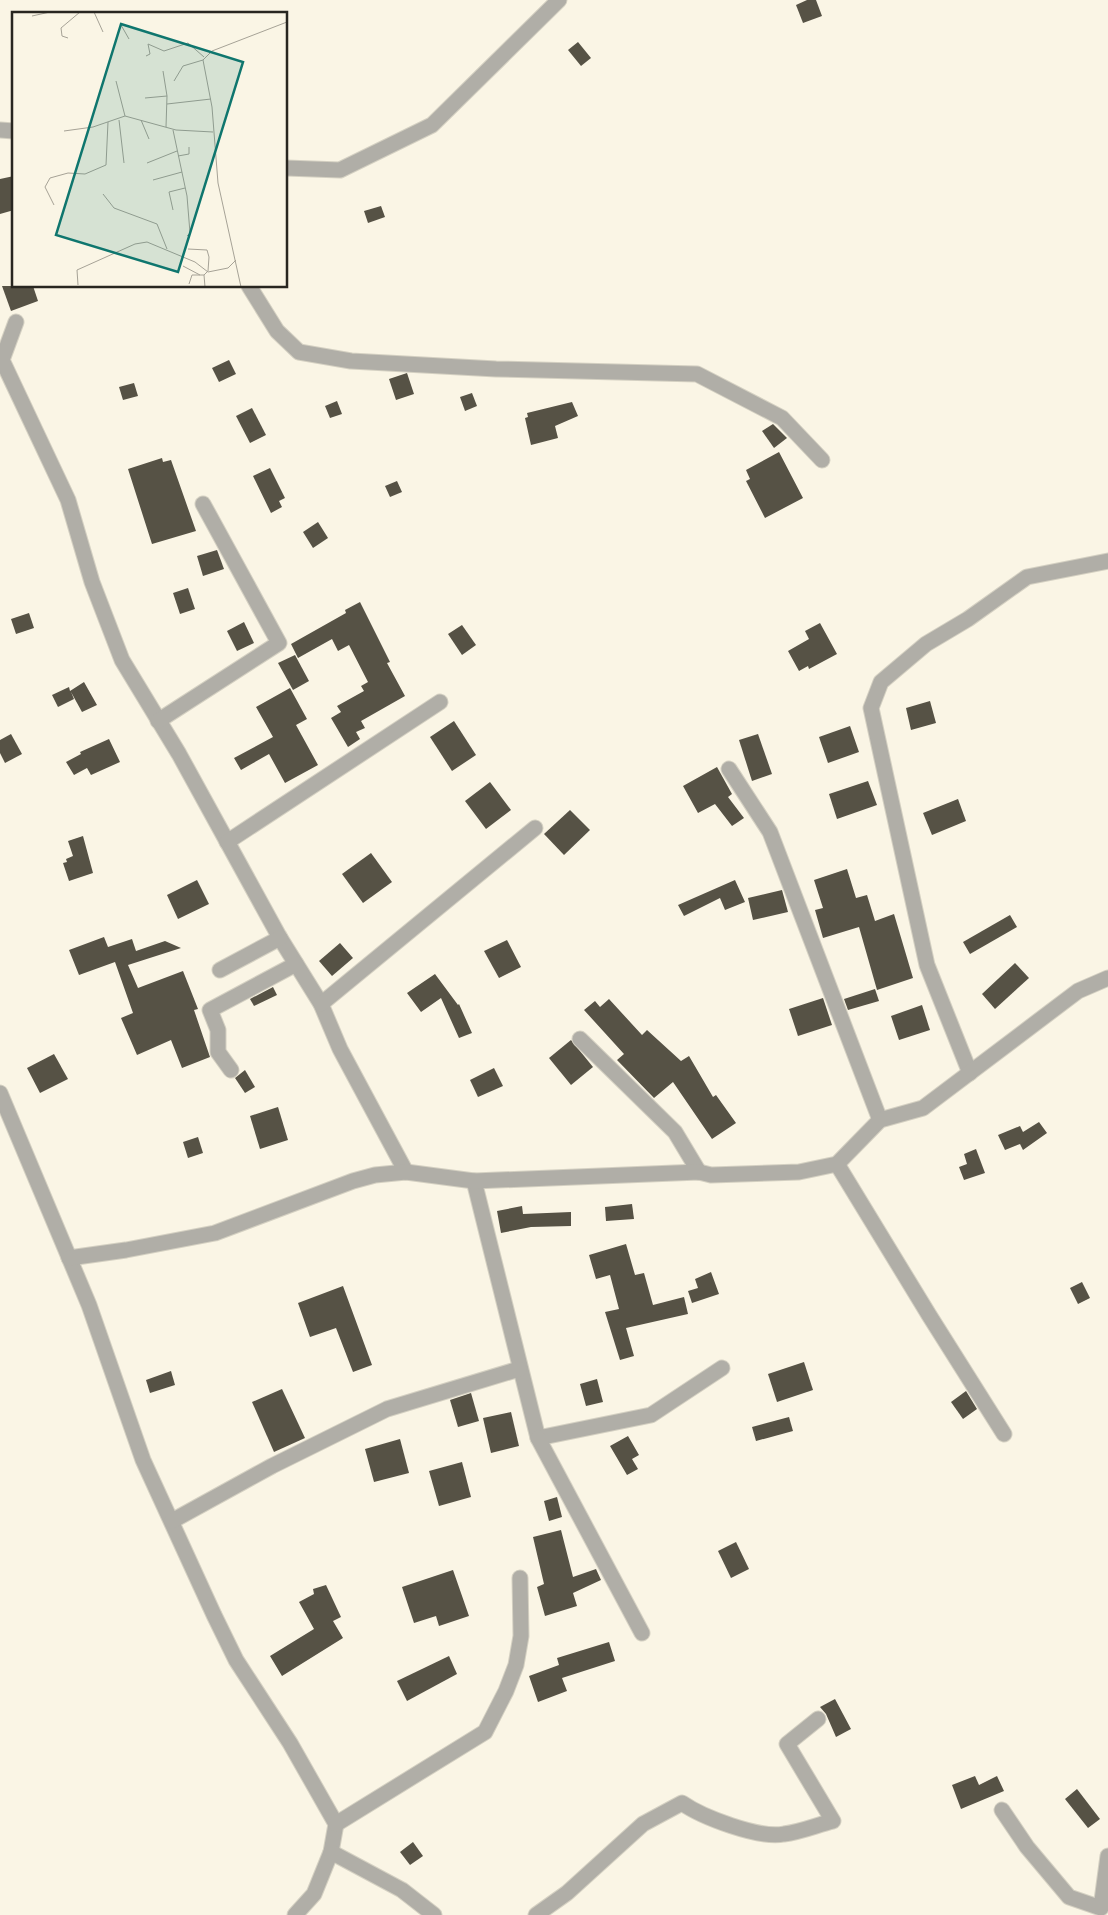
<svg xmlns="http://www.w3.org/2000/svg" width="1108" height="1915" font-family="Raleway,sans-serif">
  <style>
    .building { fill: #565245 }
    .lines { fill: none; stroke-linecap: round; stroke-linejoin: round }
    .street-casing { stroke: #d4d0c2; stroke-width: 17 }
    .street { stroke: #b0aea7; stroke-width: 15 }
    .inset-road { fill: none; stroke: #a6a296; stroke-width: 1 }
    .view { fill: #0f766e; fill-opacity: 0.15; stroke: #0f766e; stroke-width: 2.5 }
    .inset-edge { fill: none; stroke: #282620; stroke-width: 2.5 }
  </style>
  <rect width="100%" height="100%" fill="#faf5e5"/>
  <!-- building -->
  <g class="building">
    <polygon points="807,0 816,0 822,16 803,23 796,5"/>
    <polygon points="578,42 591,58 581,66 568,50"/>
    <polygon points="14,176 14,210 0,214 0,179"/>
    <polygon points="381,206 385,217 368,223 364,211"/>
    <polygon points="2,286 33,286 38,301 11,311"/>
    <polygon points="229,360 236,374 219,382 212,368"/>
    <polygon points="407,373 414,394 396,400 389,379"/>
    <polygon points="134,383 138,396 123,400 119,387"/>
    <polygon points="472,393 477,406 465,411 460,397"/>
    <polygon points="337,401 342,414 330,418 325,406"/>
    <polygon points="572,402 578,416 555,426 558,438 531,445 525,418 528,417 527,413"/>
    <polygon points="252,408 266,435 250,443 236,416"/>
    <polygon points="773,424 787,438 774,448 762,431"/>
    <polygon points="779,452 803,498 765,518 746,481 750,479 746,470"/>
    <polygon points="162,458 163,462 171,460 196,531 152,544 128,469"/>
    <polygon points="270,468 285,498 279,501 282,507 271,513 253,476"/>
    <polygon points="397,481 402,492 390,497 385,486"/>
    <polygon points="318,522 328,538 313,548 303,532"/>
    <polygon points="217,550 224,569 203,576 197,556"/>
    <polygon points="188,588 195,609 180,614 173,593"/>
    <polygon points="360,602 390,662 387,663 405,696 361,721 365,728 356,732 360,739 348,747 331,718 341,712 337,706 364,691 361,686 368,682 349,645 338,651 332,639 298,658 291,644 346,613 345,610"/>
    <polygon points="29,613 34,628 16,634 11,619"/>
    <polygon points="244,622 254,643 237,651 227,631"/>
    <polygon points="820,623 837,654 809,669 808,666 799,671 788,651 809,639 805,631"/>
    <polygon points="462,625 476,645 462,655 448,634"/>
    <polygon points="295,655 309,681 293,690 278,663"/>
    <polygon points="84,682 97,705 82,712 71,692 74,699 58,707 52,695 69,687 70,691"/>
    <polygon points="290,688 307,719 296,725 318,765 285,783 269,754 241,770 234,758 273,737 256,707"/>
    <polygon points="930,701 936,723 911,730 906,708"/>
    <polygon points="454,721 476,755 452,771 430,737"/>
    <polygon points="850,726 859,752 828,763 819,737"/>
    <polygon points="11,734 22,754 5,763 0,753 0,740"/>
    <polygon points="758,734 772,774 752,781 739,740"/>
    <polygon points="109,739 120,762 91,775 87,768 74,775 66,762 81,754 80,752"/>
    <polygon points="717,767 732,794 728,797 744,818 732,826 715,804 698,813 683,786"/>
    <polygon points="868,781 877,805 837,819 829,794"/>
    <polygon points="490,782 511,810 486,829 465,801"/>
    <polygon points="958,799 966,821 932,835 923,813"/>
    <polygon points="570,810 590,830 564,855 544,834"/>
    <polygon points="83,836 93,873 69,881 63,863 67,862 66,859 73,856 68,841"/>
    <polygon points="371,853 392,882 363,903 342,874"/>
    <polygon points="847,869 856,898 867,895 875,921 894,914 913,978 877,990 859,927 823,938 815,910 823,908 814,880"/>
    <polygon points="197,880 209,904 178,919 167,895"/>
    <polygon points="735,880 745,902 725,910 720,898 684,916 678,905"/>
    <polygon points="782,890 788,912 753,920 748,898"/>
    <polygon points="1010,915 1017,927 970,954 963,942"/>
    <polygon points="104,937 108,947 132,939 136,951 165,941 181,948 128,965 138,988 183,971 198,1009 194,1010 210,1057 182,1068 171,1040 137,1055 121,1018 133,1013 115,962 79,975 69,950"/>
    <polygon points="507,940 521,967 499,978 484,951"/>
    <polygon points="340,943 353,958 332,976 319,961"/>
    <polygon points="1015,963 1029,978 995,1009 982,994"/>
    <polygon points="435,974 458,1005 459,1004 472,1033 459,1038 441,998 421,1012 407,993"/>
    <polygon points="273,987 277,995 254,1006 250,999"/>
    <polygon points="875,989 879,1001 848,1010 844,999"/>
    <polygon points="823,998 832,1025 798,1036 789,1009"/>
    <polygon points="609,999 642,1035 647,1030 681,1061 689,1056 713,1097 716,1095 736,1123 712,1139 673,1082 654,1098 617,1060 624,1054 584,1010 595,1001 600,1007"/>
    <polygon points="922,1005 930,1030 899,1040 891,1016"/>
    <polygon points="571,1040 593,1067 571,1085 549,1058"/>
    <polygon points="54,1054 68,1079 40,1093 27,1068"/>
    <polygon points="494,1068 503,1086 478,1097 470,1080"/>
    <polygon points="245,1070 255,1087 245,1093 235,1078"/>
    <polygon points="278,1107 288,1140 260,1149 250,1116"/>
    <polygon points="1039,1122 1047,1133 1023,1150 1020,1144 1005,1150 998,1135 1020,1126 1023,1132"/>
    <polygon points="198,1137 203,1153 188,1158 183,1142"/>
    <polygon points="976,1149 985,1173 964,1180 959,1167 967,1164 964,1154"/>
    <polygon points="632,1204 634,1219 606,1221 605,1207"/>
    <polygon points="522,1206 523,1214 571,1212 571,1226 531,1227 501,1233 497,1211"/>
    <polygon points="626,1244 635,1275 644,1273 653,1305 684,1297 688,1314 626,1328 634,1356 620,1360 605,1312 619,1309 610,1275 596,1279 589,1255"/>
    <polygon points="711,1272 719,1294 692,1303 688,1291 698,1288 695,1279"/>
    <polygon points="1082,1282 1090,1298 1078,1304 1070,1288"/>
    <polygon points="343,1286 372,1365 353,1372 336,1328 310,1337 298,1303"/>
    <polygon points="804,1362 813,1390 777,1402 768,1374"/>
    <polygon points="171,1371 175,1385 150,1393 146,1380"/>
    <polygon points="597,1379 603,1402 586,1406 580,1384"/>
    <polygon points="282,1389 305,1438 274,1452 252,1402"/>
    <polygon points="966,1391 977,1409 963,1419 951,1402"/>
    <polygon points="471,1393 479,1421 458,1427 450,1400"/>
    <polygon points="511,1412 519,1446 491,1453 483,1418"/>
    <polygon points="789,1417 793,1431 756,1441 752,1427"/>
    <polygon points="628,1436 639,1455 632,1459 638,1469 627,1475 610,1446"/>
    <polygon points="400,1439 409,1473 374,1482 365,1449"/>
    <polygon points="462,1462 471,1497 439,1506 429,1471"/>
    <polygon points="557,1497 562,1517 549,1521 544,1501"/>
    <polygon points="561,1530 573,1577 596,1569 601,1580 573,1593 577,1606 545,1616 537,1587 544,1584 533,1537"/>
    <polygon points="736,1542 749,1569 731,1578 718,1551"/>
    <polygon points="453,1570 469,1616 439,1626 436,1616 414,1623 402,1587"/>
    <polygon points="326,1585 341,1617 333,1621 343,1638 282,1676 270,1656 314,1629 299,1602 314,1594 313,1589"/>
    <polygon points="609,1642 615,1661 562,1678 567,1691 538,1702 529,1676 559,1665 557,1658"/>
    <polygon points="449,1656 457,1674 407,1701 397,1681"/>
    <polygon points="835,1699 851,1729 836,1737 826,1714 820,1707"/>
    <polygon points="975,1776 979,1785 997,1776 1004,1791 961,1809 952,1785"/>
    <polygon points="1077,1789 1100,1819 1088,1828 1065,1799"/>
    <polygon points="413,1842 423,1856 410,1865 400,1852"/>
  </g>
  <g class="lines">
    <!-- street casing -->
    <g class="street-casing">
      <g id="street">
        <polyline points="0,130 14,131"/>
        <polyline points="286,168 340,170 432,125 559,0"/>
        <polyline points="249,286 277,331 299,352 351,361 496,369 697,374 782,418 822,460"/>
        <polyline points="16,322 2,360 68,500 92,582 122,660 179,754 280,938 321,1004 340,1049 406,1172"/>
        <polyline points="158,721 279,643 203,504"/>
        <polyline points="729,769 770,832 880,1120"/>
        <polyline points="227,842 440,702"/>
        <polyline points="220,970 280,938"/>
        <polyline points="321,1004 535,828"/>
        <polyline points="580,1039 675,1132 699,1172"/>
        <polyline points="231,1070 218,1052 218,1030 210,1010 296,964"/>
        <polyline points="970,1073 927,965 871,708 881,682 926,644 968,619 1027,577 1108,561"/>
        <polyline points="0,1093 89,1305 143,1460 214,1615 236,1660 290,1743 336,1824 331,1852 314,1894 295,1915"/>
        <polyline points="837,1164 929,1315 1004,1434"/>
        <polyline points="474,1181 538,1438 651,1415 722,1368"/>
        <polyline points="69,1258 126,1250 215,1233 353,1181 375,1175 406,1172 474,1181 699,1172 711,1175 799,1172 837,1164 880,1120 923,1108 1078,991 1108,978"/>
        <polyline points="538,1438 642,1633"/>
        <polyline points="172,1521 272,1466 387,1409 519,1369"/>
        <polyline points="1002,1810 1027,1847 1069,1897 1101,1908 1108,1856"/>
        <polyline points="336,1824 485,1732 506,1691 516,1665 521,1636 520,1578"/>
        <polyline points="331,1852 402,1890 434,1915"/>
        <path d="M536 1915 567 1893 643 1824 682 1803C702 1817 759 1839 784 1834 801 1832 817 1825 833 1821L787 1744 818 1719"/>
      </g>
    </g>
    <!-- street -->
    <use href="#street" class="street"/>
  </g>
  <!-- overview -->
  <g transform="translate(12 12)">
    <rect width="275" height="275" fill="#faf5e5"/>
    <path class="inset-road" d="M82 0 91 20M20 4 38 0M106 21 109 13 117 27M56 26 50 24 49 16 68 0M134 44 138 42 136 32 152 39 176 31 192 45M151 59 155 84M104 69 113 104M162 69 171 54 191 48M133 86 155 84 154 115M155 92 199 87M107 108 112 151M129 108 137 127M161 118 175 184 178 221 175 224M52 119 81 115 113 104 164 118 201 120M166 144 177 142V135M135 151 165 139M141 168 170 160M91 182 102 196 145 212 155 237M42 193 33 175 38 166 56 161 73 162 94 153 96 110M161 198 157 180 173 176M176 237 195 238 197 245 196 259 192 263 193 275M171 254 188 263M177 272 180 263H192M66 273 65 258 123 232 135 230 183 250 196 260 216 256 224 248M229 275 206 171 200 95 191 48 200 39 275 10"/>
    <path class="view" d="M109 12 231 50 166 260 44 223Z"/>
    <rect width="275" height="275" class="inset-edge"/>
  </g>
</svg>
